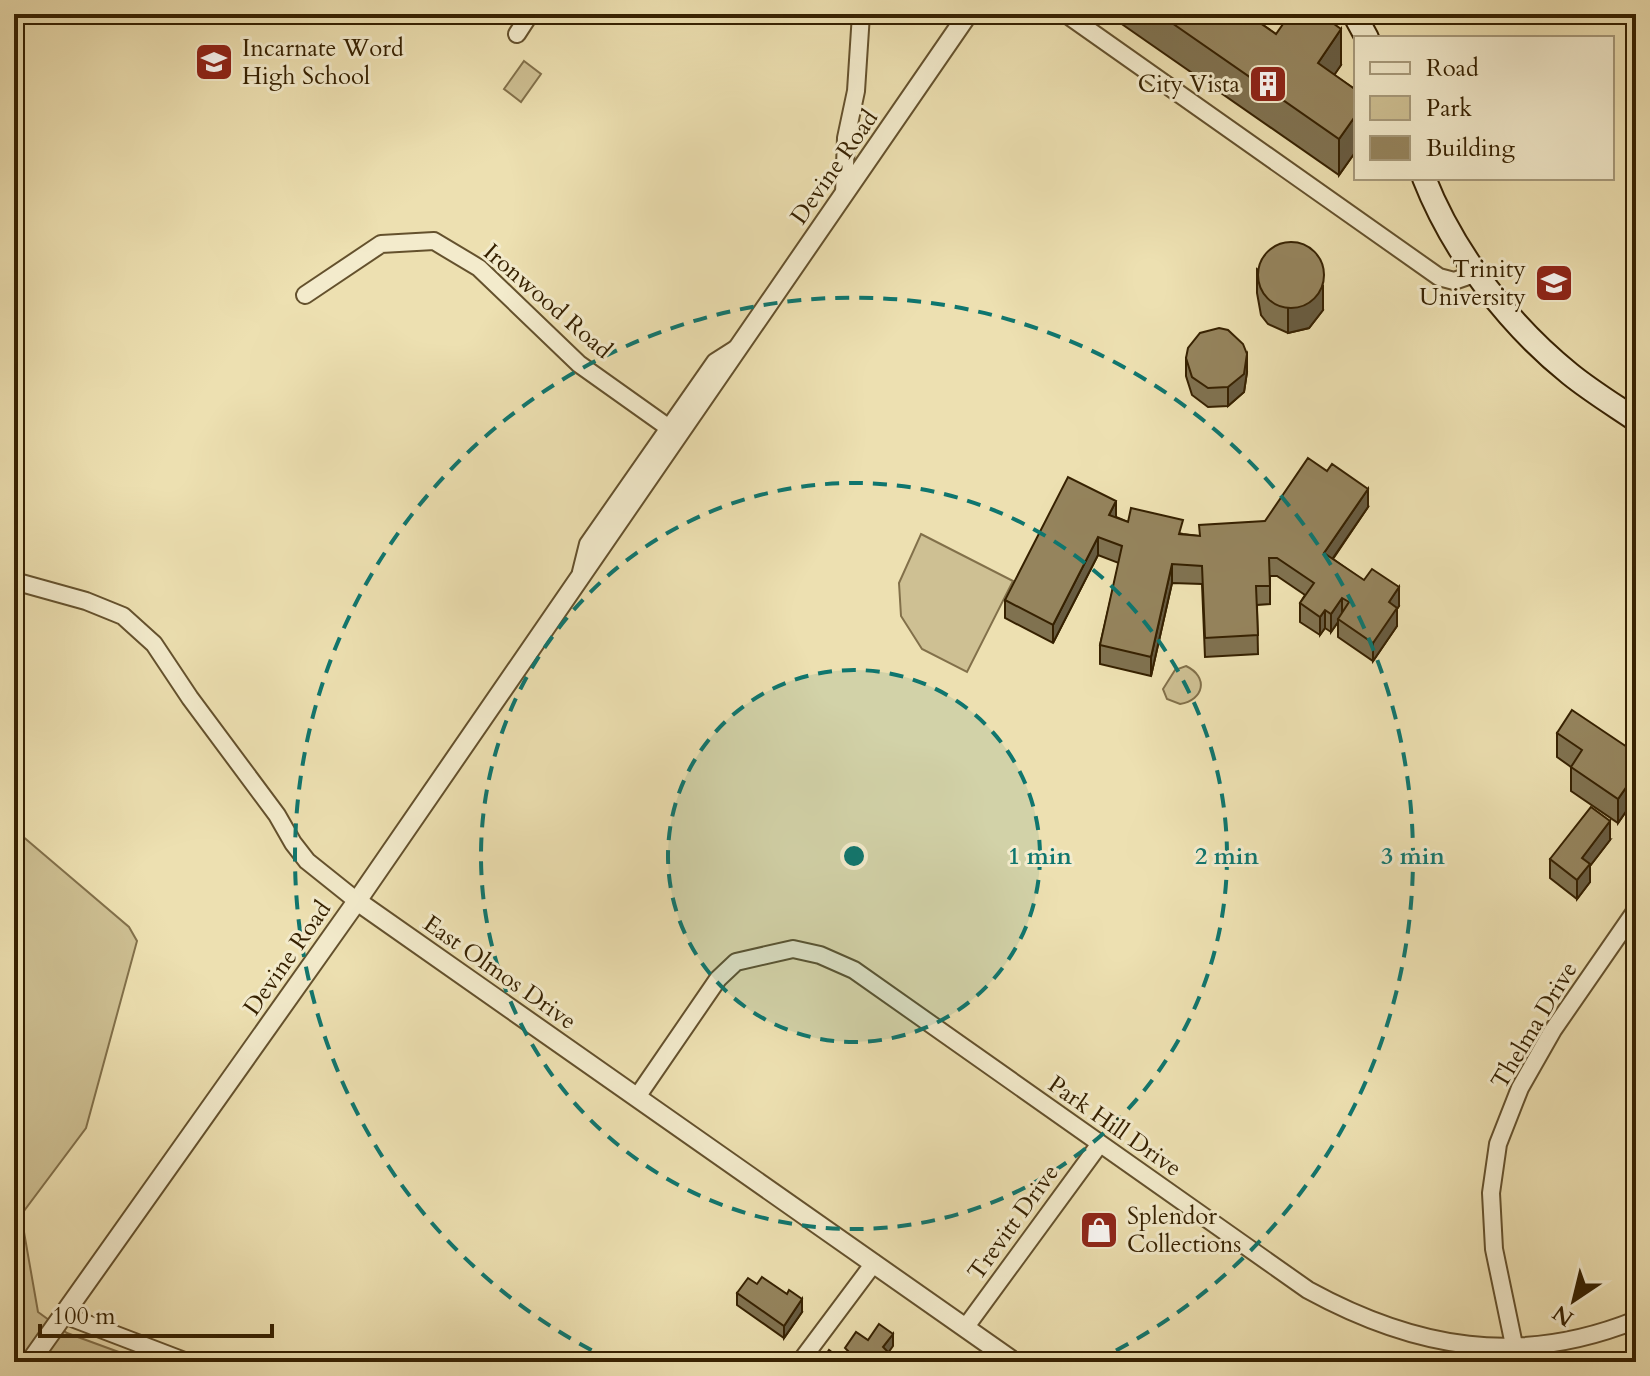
<svg xmlns="http://www.w3.org/2000/svg" width="1650" height="1376" font-family="Cardo,serif">
  <style>
    .green { fill: #cec093; stroke: #82704a; stroke-width: 2 }
    .lines { fill: none; stroke-linecap: round; stroke-linejoin: round }
    .minor-casing { stroke: #64512d; stroke-width: 20 }
    .tertiary-casing { stroke: #64512d; stroke-width: 22 }
    .secondary-casing { stroke: #362101; stroke-width: 26 }
    .minor { stroke: #f3ebcc; stroke-width: 16 }
    .tertiary { stroke: #f3ebcc; stroke-width: 18 }
    .secondary { stroke: #f3ebcc; stroke-width: 22 }
    .wall { fill: #807250; stroke: #362101; stroke-width: 2 }
    .shaded-wall { fill: #685c41; stroke: #362101; stroke-width: 2 }
    .building { fill: #95845d; stroke: #362101; stroke-width: 2 }
    .ring { fill: none; stroke: #0f766e; stroke-width: 4; stroke-dasharray: 14 10 }
    .labels { text-anchor: middle; stroke-width: 6; stroke-linejoin: round; paint-order: stroke }
    .poi-label { font-size: 24px; fill: #362101; stroke: #f3ebcc; text-anchor: start }
    .street-label { font-size: 24px; fill: #362101; stroke: #f3ebcc }
    .centre { fill: #0f766e; stroke: #f3ebcc; stroke-width: 4 }
    .ring-label { font-size: 24px; text-anchor: middle; font-weight: bold; fill: #0f766e; stroke: #f3ebcc; stroke-width: 6; stroke-linejoin: round; paint-order: stroke }
  </style>
  <rect width="100%" height="100%" fill="#ede0b1"/>
  <filter id="stains"><feTurbulence type="fractalNoise" baseFrequency=".0025" numOctaves="4"/><feColorMatrix values="0 0 0 0 .2 0 0 0 0 .09 0 0 0 0 .02 0 0 0 .5 -.17"/></filter>
  <radialGradient id="worn" r=".72"><stop offset=".6" stop-color="#630" stop-opacity="0"/><stop offset="1" stop-color="#630" stop-opacity=".3"/></radialGradient>
  <!-- green -->
  <g class="green">
    <polygon points="524,61 541,74 521,102 504,89"/>
    <polygon points="921,534 1013,581 967,672 922,649 901,616 899,583"/>
    <path d="M1186 666C1209 677 1204 700 1180 704L1167 699 1163 689 1175 670Z"/>
    <polygon points="14,829 129,927 137,941 86,1128 21,1215 38,1312 67,1333 146,1362 14,1362"/>
  </g>
  <g class="lines">
    <!-- minor casing -->
    <g class="minor-casing">
      <g id="minor">
        <polyline points="1066,14 1439,277 1454,281 1477,273"/>
        <polyline points="517,34 530,14"/>
        <polyline points="844,194 846,138 856,91 861,14"/>
        <polyline points="305,295 381,244 434,241 479,268 579,364 669,428"/>
        <polyline points="581,572 588,544 715,362 737,348"/>
        <polyline points="14,581 86,601 123,616 154,644 190,698 277,815 293,843 307,861 357,901"/>
        <path d="M637 1097 718 979 736 962 793 949 820 955 854 970 1308 1290C1416 1349 1519 1367 1636 1320"/>
        <polyline points="64,1315 187,1362"/>
        <polyline points="965,1328 1099,1145"/>
        <polyline points="800,1362 874,1263"/>
        <polyline points="1521,1362 1514,1345 1494,1249 1491,1193 1498,1144 1520,1088 1553,1030 1636,910"/>
      </g>
    </g>
    <!-- tertiary casing -->
    <g class="tertiary-casing">
      <g id="tertiary">
        <polyline points="357,901 1014,1362"/>
        <polyline points="30,1362 357,901 968,14"/>
      </g>
    </g>
    <!-- secondary casing -->
    <g class="secondary-casing">
      <g id="secondary">
        <polyline points="1354,14 1367,38"/>
        <path d="M1424 178C1453 252 1508 324 1570 374 1591 391 1614 405 1636 420"/>
      </g>
    </g>
    <!-- minor -->
    <use href="#minor" class="minor"/>
    <!-- tertiary -->
    <use href="#tertiary" class="tertiary"/>
    <!-- secondary -->
    <use href="#secondary" class="secondary"/>
  </g>
  <!-- wall -->
  <g class="wall">
    <polygon points="1112,14 1247,14 1276,34 1341,65 1334,75 1356,90 1356,151 1339,175 1116,20 1116,16"/>
    <polygon points="1257,269 1323,310 1309,328 1288,333 1268,324 1261,315 1257,293"/>
    <polygon points="1186,358 1247,372 1244,392 1228,406 1208,407 1192,395 1186,376"/>
    <polygon points="1368,507 1333,559 1399,606 1397,609 1397,626 1373,661 1338,637 1338,622 1331,632 1325,628 1320,635 1300,622 1300,603 1305,595 1277,576 1270,576 1270,604 1257,605 1258,654 1205,657 1202,584 1172,583 1151,676 1100,664 1100,645 1119,563 1098,555 1053,643 1005,618 1005,600 1116,517 1128,522 1183,534 1199,536 1265,521"/>
    <polygon points="1557,733 1636,753 1636,797 1618,823 1571,791 1571,767 1557,757"/>
    <polygon points="1610,840 1590,866 1590,882 1577,899 1550,878 1550,859"/>
    <polygon points="737,1293 802,1312 784,1338 737,1305"/>
  </g>
  <!-- shaded-wall -->
  <g class="shaded-wall">
    <polygon points="1341,29 1341,65 1318,99 1318,63"/>
    <polygon points="1356,115 1356,151 1339,175 1339,139"/>
    <polygon points="1323,286 1323,310 1309,328 1288,333 1288,308"/>
    <polygon points="1247,354 1247,372 1244,392 1228,406 1228,387"/>
    <polygon points="1368,489 1368,507 1324,571 1324,553"/>
    <polygon points="1116,501 1116,520 1109,515"/>
    <polygon points="1098,537 1098,555 1053,643 1053,625"/>
    <polygon points="1172,564 1172,583 1151,676 1151,657"/>
    <polygon points="1399,587 1399,606 1397,609 1397,626 1373,661 1373,643 1389,602"/>
    <polygon points="1342,598 1342,616 1338,619 1338,622 1331,632 1331,614"/>
    <polygon points="1325,610 1325,628 1320,635 1320,617"/>
    <polygon points="1636,773 1636,797 1618,823 1618,799"/>
    <polygon points="1610,821 1610,840 1590,866 1590,882 1577,899 1577,880 1582,858"/>
    <polygon points="802,1299 802,1312 784,1338 784,1326"/>
    <polygon points="893,1334 893,1346 883,1360 883,1347"/>
  </g>
  <!-- building -->
  <g class="building">
    <polygon points="1159,14 1247,14 1276,34 1290,14 1320,14 1341,29 1318,63 1356,90 1356,115 1339,139"/>
    <circle cx="1291" cy="275" r="33"/>
    <polygon points="1219,328 1228,330 1243,344 1247,354 1244,374 1228,387 1208,388 1192,377 1186,358 1188,348 1200,333"/>
    <polygon points="1308,458 1327,471 1332,464 1368,489 1324,553 1364,580 1372,569 1399,587 1389,602 1397,608 1373,643 1338,619 1349,602 1342,598 1331,614 1325,610 1320,617 1300,603 1314,583 1277,558 1269,558 1270,586 1256,586 1258,635 1205,638 1202,566 1172,564 1151,657 1100,645 1122,546 1098,537 1053,625 1005,600 1068,477 1116,501 1109,515 1128,522 1131,508 1183,520 1179,534 1200,536 1199,525 1265,521"/>
    <polygon points="1572,710 1636,753 1636,773 1618,799 1571,767 1582,750 1557,733"/>
    <polygon points="1591,807 1610,821 1582,858 1590,864 1577,880 1550,859"/>
    <polygon points="762,1277 787,1294 789,1290 802,1299 784,1326 737,1293 748,1278 757,1284"/>
    <polygon points="879,1324 893,1334 883,1347 890,1354 884,1362 821,1362 829,1350 842,1360 848,1351 845,1348 856,1332 868,1340"/>
  </g>
  <!-- distance rings -->
  <circle cx="854" cy="856" r="186" fill="#0f766e" fill-opacity=".12"/>
  <g class="ring">
    <circle cx="854" cy="856" r="186"/>
    <circle cx="854" cy="856" r="373"/>
    <path d="M613 1361A559 559 0 1 1 1095 1361"/>
  </g>
  <!-- icons -->
  <defs>
    <g id="school-square" transform="scale(2)"><rect x="-9" y="-9" width="18" height="18" rx="4" fill="#8f2418" stroke="#f3ebcc"/><path d="M0-5L7-2L0 1L-7-2ZM-4 1L0 2.5L4 1V4Q0 6-4 4Z" fill="#fff"/></g>
    <g id="building-square" transform="scale(2)"><rect x="-9" y="-9" width="18" height="18" rx="4" fill="#8f2418" stroke="#f3ebcc"/><path d="M-4-6H4V6H1V3H-1V6H-4ZM-2.5-4.3h1.7v1.8h-1.7ZM.8-4.3h1.7v1.8H.8ZM-2.5-1h1.7V.8h-1.7ZM.8-1h1.7V.8H.8Z" fill="#fff"/></g>
    <g id="university-square" transform="scale(2)"><rect x="-9" y="-9" width="18" height="18" rx="4" fill="#8f2418" stroke="#f3ebcc"/><path d="M0-5L7-2L0 1L-7-2ZM-4 1L0 2.5L4 1V4Q0 6-4 4Z" fill="#fff"/></g>
    <g id="shop-square" transform="scale(2)"><rect x="-9" y="-9" width="18" height="18" rx="4" fill="#8f2418" stroke="#f3ebcc"/><path d="M-5-2.5h2.3a2.7 3.5 0 0 1 5.4 0H5L5.5 6h-11ZM-1.5-2.5h3a1.5 2.3 0 0 0-3 0Z" fill="#fff"/></g>
  </defs>
  <g fill-rule="evenodd">
    <use href="#school-square" x="214" y="62"/>
    <use href="#building-square" x="1268" y="84"/>
    <use href="#university-square" x="1554" y="283"/>
    <use href="#shop-square" x="1099" y="1230"/>
  </g>
  <g class="labels">
    <!-- poi labels -->
    <g class="poi-label">
      <text x="242" y="56">Incarnate Word<tspan x="242" dy="28">High School</tspan></text>
      <text x="1240" y="92" text-anchor="end">City Vista</text>
      <text x="1526" y="277" text-anchor="end">Trinity<tspan x="1526" dy="28">University</tspan></text>
      <text x="1127" y="1224">Splendor<tspan x="1127" dy="28">Collections</tspan></text>
    </g>
    <!-- street labels -->
    <g class="street-label">
      <text transform="translate(834 167) rotate(-55)" y="8">Devine Road</text>
      <text transform="translate(548 301) rotate(41)" y="8">Ironwood Road</text>
      <text transform="translate(287 958) rotate(-55)" y="8">Devine Road</text>
      <text transform="translate(500 972) rotate(35)" y="8">East Olmos Drive</text>
      <text transform="translate(1534 1025) rotate(-59)" y="8">Thelma Drive</text>
      <text transform="translate(1115 1126) rotate(35)" y="8">Park Hill Drive</text>
      <text transform="translate(1013 1222) rotate(-54)" y="8">Trevitt Drive</text>
    </g>
  </g>
  <circle cx="854" cy="856" r="12" class="centre"/>
  <g class="ring-label">
    <text x="1040" y="864">1 min</text>
    <text x="1227" y="864">2 min</text>
    <text x="1413" y="864">3 min</text>
  </g>
  <!-- margin -->
  <rect width="1650" height="1376" fill="none" stroke="#ede0b1" stroke-width="48"/>
  <rect x="16" y="16" width="1618" height="1344" fill="none" stroke="#362101" stroke-width="4"/>
  <rect x="24" y="24" width="1602" height="1328" fill="none" stroke="#362101" stroke-width="2"/>
  <!-- legend -->
  <rect x="1354" y="36" width="260" height="144" fill="#f3ebcc" stroke="#a79a7b" stroke-width="2"/>
  <rect x="1370" y="62" width="40" height="12" fill="#f3ebcc" stroke="#a79a7b" stroke-width="2"/>
  <text x="1426" y="76" font-size="24" fill="#362101">Road</text>
  <rect x="1370" y="96" width="40" height="24" fill="#cec093" stroke="#a79a7b" stroke-width="2"/>
  <text x="1426" y="116" font-size="24" fill="#362101">Park</text>
  <rect x="1370" y="136" width="40" height="24" fill="#95845d" stroke="#a79a7b" stroke-width="2"/>
  <text x="1426" y="156" font-size="24" fill="#362101">Building</text>
  <!-- north arrow -->
  <g transform="translate(1574 1300) rotate(215)" stroke="#f3ebcc" stroke-width="6" paint-order="stroke">
  <path d="M0-6L14 30L0 20L-14 30Z" fill="#362101"/>
  <text y="-12" font-size="22" font-weight="bold" text-anchor="middle" fill="#362101">N</text>
  </g>
  <!-- scale -->
  <path d="M40 1324v12h232v-12" fill="none" stroke="#362101" stroke-width="4"/>
  <text x="52" y="1324" font-size="24" fill="#362101" stroke="#f3ebcc" stroke-width="6" paint-order="stroke">100 m</text>
  <rect width="100%" height="100%" filter="url(#stains)"/>
  <rect width="100%" height="100%" fill="url(#worn)"/>
</svg>
